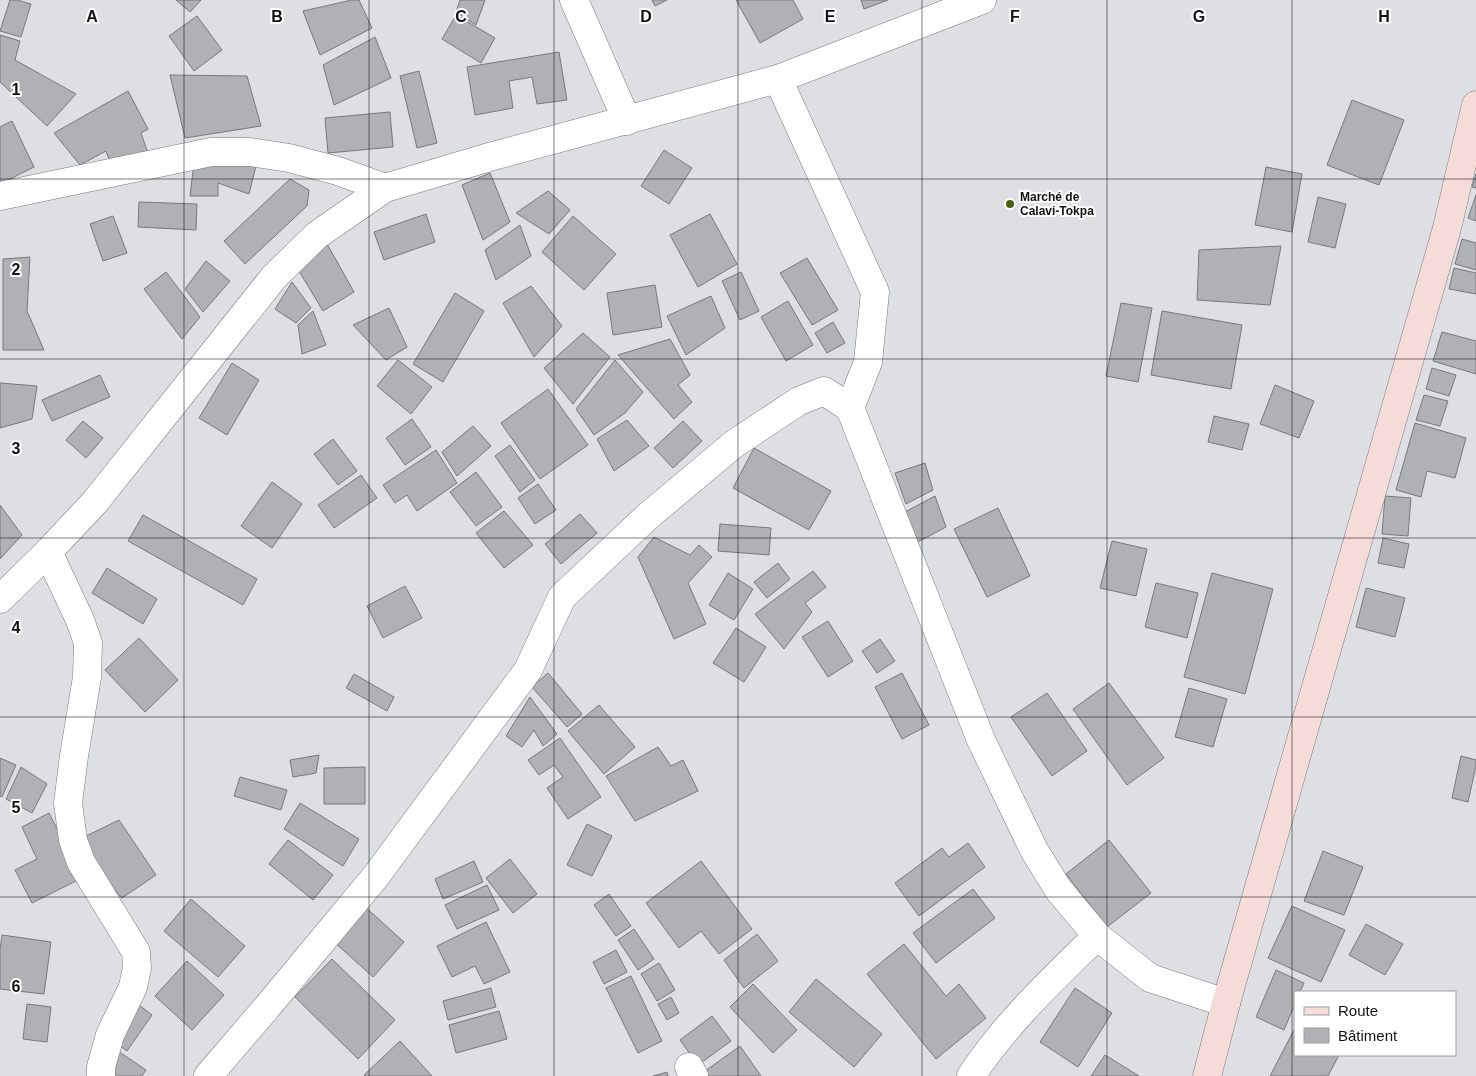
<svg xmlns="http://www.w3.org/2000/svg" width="1476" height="1076" font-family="Arial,sans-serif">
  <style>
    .building { fill: #afb1b4; stroke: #77797c }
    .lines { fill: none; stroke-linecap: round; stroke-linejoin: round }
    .street-casing { stroke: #797b7e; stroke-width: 29 }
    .secondary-casing { stroke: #797b7e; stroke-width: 29 }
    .street { stroke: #fff; stroke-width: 28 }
    .secondary { stroke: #f6dcd8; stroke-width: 28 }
    .grid { fill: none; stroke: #111213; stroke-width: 1; stroke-opacity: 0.55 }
    .poi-dot { fill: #476111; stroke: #fff; stroke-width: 2 }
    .labels { text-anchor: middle; stroke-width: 4; stroke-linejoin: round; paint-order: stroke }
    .poi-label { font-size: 12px; font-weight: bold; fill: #111213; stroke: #fff; text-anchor: start }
    .grid-label { font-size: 16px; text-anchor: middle; font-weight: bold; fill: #111213; stroke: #fff; stroke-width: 4; stroke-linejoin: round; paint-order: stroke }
  </style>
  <rect width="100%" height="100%" fill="#dddfe2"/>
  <!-- building -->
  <g class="building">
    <polygon points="10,0 17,0 31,4 21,37 0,31"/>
    <polygon points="176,0 201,0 190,12"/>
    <polygon points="352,0 359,0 372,28 320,55 303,11"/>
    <polygon points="460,0 485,0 476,25 456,12"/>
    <polygon points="652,0 667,0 655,6"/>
    <polygon points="736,0 793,0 803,19 760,43"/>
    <polygon points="861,0 888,0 864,9"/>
    <polygon points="456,15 495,38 481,63 442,39"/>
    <polygon points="197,16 222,50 194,71 169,36"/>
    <polygon points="0,35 20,41 15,60 76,94 47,126 0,82"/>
    <polygon points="375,37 391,78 334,105 323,65"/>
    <polygon points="559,52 567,100 537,104 532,77 509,81 513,108 475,115 467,67"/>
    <polygon points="419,71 437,143 417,148 400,76"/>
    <polygon points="170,75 247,76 261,126 185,138"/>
    <polygon points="128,91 148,129 141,133 148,153 111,165 106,151 80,165 54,133"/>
    <polygon points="1352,100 1404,120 1379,185 1327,165"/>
    <polygon points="390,112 393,147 328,153 325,118"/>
    <polygon points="12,121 34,167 2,183 0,179 0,127"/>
    <polygon points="664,150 692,168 669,204 641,186"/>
    <polygon points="194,163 256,166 249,194 218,183 218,196 190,196"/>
    <polygon points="1266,167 1302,174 1292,232 1255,225"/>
    <polygon points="490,173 510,222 483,240 462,185"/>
    <polygon points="1476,174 1476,188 1472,187"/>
    <polygon points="290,179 309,190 307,206 245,264 224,241"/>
    <polygon points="548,191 570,210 549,234 516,213"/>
    <polygon points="1476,195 1476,221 1468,218"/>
    <polygon points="1318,197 1346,204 1335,248 1308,242"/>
    <polygon points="139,202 197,204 196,230 138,227"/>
    <polygon points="426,214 435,242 384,260 374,232"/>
    <polygon points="710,214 737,264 698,287 670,235"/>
    <polygon points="113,216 127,253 103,261 90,224"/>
    <polygon points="573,216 616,254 584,290 542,252"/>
    <polygon points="520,225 531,256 496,280 485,250"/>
    <polygon points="1462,239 1476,243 1476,270 1455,264"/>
    <polygon points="326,242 354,292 323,311 296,266"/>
    <polygon points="1281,246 1270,305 1197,300 1199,250"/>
    <polygon points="30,257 27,311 44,350 3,350 3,259"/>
    <polygon points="807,258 838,310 812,325 780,273"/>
    <polygon points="206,261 230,281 203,312 185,289"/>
    <polygon points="1454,268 1476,273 1476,294 1449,289"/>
    <polygon points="166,272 200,317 182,339 144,289"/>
    <polygon points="741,272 759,311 740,320 722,281"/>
    <polygon points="292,282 311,308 296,323 275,309"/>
    <polygon points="655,285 662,327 613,335 607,293"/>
    <polygon points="531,286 562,326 534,357 503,303"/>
    <polygon points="455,293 484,311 443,382 413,364"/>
    <polygon points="711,296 725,328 686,355 667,316"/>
    <polygon points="788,301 813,345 786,361 761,317"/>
    <polygon points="1121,303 1152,308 1138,382 1106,376"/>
    <polygon points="389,308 407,347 386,360 353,325"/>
    <polygon points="313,311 326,345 302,354 298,325"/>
    <polygon points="1162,311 1242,325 1231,389 1151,375"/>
    <polygon points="833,322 845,343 827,353 815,333"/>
    <polygon points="1442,332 1476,341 1476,374 1433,361"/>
    <polygon points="583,333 610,357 573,404 544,368"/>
    <polygon points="670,339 690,375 678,385 692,402 674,419 618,355"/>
    <polygon points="398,360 432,387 411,414 377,386"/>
    <polygon points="615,360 643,392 625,413 594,435 576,409"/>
    <polygon points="232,363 259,380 227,435 199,418"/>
    <polygon points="1432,368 1456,375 1449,396 1426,389"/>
    <polygon points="100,375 110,397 52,421 42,400"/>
    <polygon points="0,383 37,386 32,419 0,428"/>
    <polygon points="1275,385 1314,401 1299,438 1260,424"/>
    <polygon points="548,389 588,445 540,479 501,423"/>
    <polygon points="1424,395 1448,401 1440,426 1416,420"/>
    <polygon points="1214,416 1249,424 1242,450 1208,442"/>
    <polygon points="412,419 431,447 405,465 386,438"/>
    <polygon points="627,420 649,446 614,471 597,439"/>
    <polygon points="83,421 103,438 86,458 66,440"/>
    <polygon points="683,421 702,441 673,468 654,448"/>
    <polygon points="1415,423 1466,438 1455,478 1427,471 1421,497 1396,490"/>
    <polygon points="473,426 491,446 457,476 442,452"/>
    <polygon points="333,439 357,471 338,485 314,454"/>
    <polygon points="510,445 535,480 520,492 495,456"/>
    <polygon points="754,448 831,491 809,530 733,488"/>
    <polygon points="436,450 457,483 417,511 407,495 395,503 383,485"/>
    <polygon points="925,463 933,490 906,504 895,473"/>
    <polygon points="476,472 502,507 476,526 450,492"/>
    <polygon points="361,475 377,498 334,528 318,505"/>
    <polygon points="272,482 302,504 272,548 241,526"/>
    <polygon points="538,484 556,510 535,524 518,498"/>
    <polygon points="935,496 946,527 916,543 903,513"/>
    <polygon points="1385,496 1411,498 1408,536 1382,534"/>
    <polygon points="0,505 22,535 0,559"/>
    <polygon points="998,508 1030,576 987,597 954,529"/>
    <polygon points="504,511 533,545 504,568 476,533"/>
    <polygon points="580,514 597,533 561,564 545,544"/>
    <polygon points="143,515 257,579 243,605 128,541"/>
    <polygon points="720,524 771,528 769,555 718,551"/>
    <polygon points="654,537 690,555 699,545 712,557 688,583 706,624 674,639 638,557"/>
    <polygon points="1383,538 1409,544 1404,568 1378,563"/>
    <polygon points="1112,541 1147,549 1136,596 1100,588"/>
    <polygon points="778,563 790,579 767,598 754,582"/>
    <polygon points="107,568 157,599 143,624 92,593"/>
    <polygon points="813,571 826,587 805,603 812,612 784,649 755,614"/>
    <polygon points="728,573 753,589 734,620 709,605"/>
    <polygon points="1212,573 1273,589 1245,694 1184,677"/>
    <polygon points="1156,583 1198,593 1187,638 1145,627"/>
    <polygon points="405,586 422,618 383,638 367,606"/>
    <polygon points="1366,588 1405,598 1395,637 1356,627"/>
    <polygon points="828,621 853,661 828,677 802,637"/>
    <polygon points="736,628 766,647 744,682 713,663"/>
    <polygon points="139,638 178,680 145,712 105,670"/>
    <polygon points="880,639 895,661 877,673 862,651"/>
    <polygon points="548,673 582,714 567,727 532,687"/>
    <polygon points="902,673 929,725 902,739 875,687"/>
    <polygon points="354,674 394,697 387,711 346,688"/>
    <polygon points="1109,683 1164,758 1127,785 1073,709"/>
    <polygon points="1189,688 1227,699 1213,747 1175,737"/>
    <polygon points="1047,693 1087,751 1052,776 1011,717"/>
    <polygon points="530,697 557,734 543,746 534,730 522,747 506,736"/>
    <polygon points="599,705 635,747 604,774 568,731"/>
    <polygon points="560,738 601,797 568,819 547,788 563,777 554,765 539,775 528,760"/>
    <polygon points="658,747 671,766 683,760 698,791 635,821 606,776"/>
    <polygon points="319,755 316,773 293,777 290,760"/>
    <polygon points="1461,756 1476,760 1476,766 1468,802 1452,798"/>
    <polygon points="0,758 16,765 2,797 0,796"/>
    <polygon points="21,767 47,784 32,813 6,799"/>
    <polygon points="365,767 365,804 324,804 324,768"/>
    <polygon points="240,777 287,790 281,810 234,796"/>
    <polygon points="300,803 359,839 343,866 284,829"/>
    <polygon points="49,813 82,878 32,903 15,870 37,859 22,827"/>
    <polygon points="119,820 156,875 122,898 89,860 82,838"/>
    <polygon points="587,824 612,836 592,876 567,865"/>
    <polygon points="288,840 333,875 313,900 269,864"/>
    <polygon points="1109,840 1151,893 1107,927 1066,874"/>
    <polygon points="968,843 985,867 919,916 895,883 942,848 949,857"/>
    <polygon points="1323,851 1363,867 1344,915 1304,901"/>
    <polygon points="510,859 537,894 513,913 486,878"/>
    <polygon points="474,861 483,882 443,899 435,879"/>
    <polygon points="701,861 752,929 719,954 701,931 679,948 646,903"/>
    <polygon points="487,885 499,910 457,929 445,905"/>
    <polygon points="973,889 995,918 936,963 913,933"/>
    <polygon points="609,894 631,926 616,936 594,905"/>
    <polygon points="191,899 245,946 218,977 164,931"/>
    <polygon points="363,905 404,942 373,977 332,940"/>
    <polygon points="1292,906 1345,930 1321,982 1268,958"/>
    <polygon points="486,922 510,972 484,984 475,966 452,977 437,946"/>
    <polygon points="1366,924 1403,944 1385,975 1349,955"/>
    <polygon points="634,929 654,959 638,970 618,940"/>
    <polygon points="757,934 778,961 744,988 724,960"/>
    <polygon points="2,935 51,942 44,994 0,989 0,950"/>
    <polygon points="904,944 946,996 959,984 986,1018 936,1059 867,974"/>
    <polygon points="616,950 627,972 604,984 593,962"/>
    <polygon points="332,959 395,1020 358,1059 295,997"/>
    <polygon points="187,961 224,995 192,1030 155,996"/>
    <polygon points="659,963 675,990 657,1001 641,974"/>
    <polygon points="1276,970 1304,983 1300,992 1295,992 1295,1004 1284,1030 1256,1017"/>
    <polygon points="631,976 662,1041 638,1053 606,988"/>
    <polygon points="816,979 882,1034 854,1067 789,1012"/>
    <polygon points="753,984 797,1030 773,1053 730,1007"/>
    <polygon points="491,988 496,1007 448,1020 443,1001"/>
    <polygon points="1075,988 1112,1013 1078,1067 1040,1042"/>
    <polygon points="671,997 679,1013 667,1020 658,1004"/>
    <polygon points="131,999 152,1015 127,1051 111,1039"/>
    <polygon points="27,1004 51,1007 47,1042 23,1039"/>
    <polygon points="499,1011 507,1039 456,1053 449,1025"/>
    <polygon points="712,1016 731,1041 698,1065 680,1040"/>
    <polygon points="1295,1028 1295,1055 1339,1055 1328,1076 1270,1076"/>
    <polygon points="400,1041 432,1076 365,1076 364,1075"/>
    <polygon points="740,1046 761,1076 702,1076 701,1074"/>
    <polygon points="115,1049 146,1070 142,1076 118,1076 103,1066"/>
    <polygon points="1105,1055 1139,1076 1091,1076"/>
    <polygon points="667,1072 668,1076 653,1076"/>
  </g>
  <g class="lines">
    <!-- street casing -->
    <g class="street-casing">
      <g id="street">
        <polyline points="574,0 627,121"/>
        <polyline points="0,196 211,152 250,152 289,158 338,171 385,188"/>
        <polyline points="850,408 981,740 1034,850 1058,889 1097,936 1150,978 1226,1003"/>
        <polyline points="48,552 80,620 88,643 87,677 74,756 68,803 73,840 81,862 136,952 137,968 133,987 110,1035 101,1067 101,1076"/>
        <polyline points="0,599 48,552 95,502 274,277 317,235 385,188 493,156 778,79 982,0"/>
        <polyline points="689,1067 694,1076"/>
        <polyline points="208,1076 268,1006 376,876 528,670 562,597 648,516 734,444 799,401 824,391 850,408 868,362 875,292 778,79"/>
        <path d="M971 1076C1006 1023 1052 980 1097 936"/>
      </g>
    </g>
    <!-- secondary casing -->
    <g class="secondary-casing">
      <polyline id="secondary" points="1207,1076 1226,1003 1447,228 1476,105"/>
    </g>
    <!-- street -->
    <use href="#street" class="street"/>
    <!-- secondary -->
    <use href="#secondary" class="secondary"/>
  </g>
  <!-- grid -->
  <path class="grid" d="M184 0V1076M369 0V1076M554 0V1076M738 0V1076M922 0V1076M1107 0V1076M1292 0V1076M0 179H1476M0 359H1476M0 538H1476M0 717H1476M0 897H1476"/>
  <!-- markers -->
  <circle class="poi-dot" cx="1010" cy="204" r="5"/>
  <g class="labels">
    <!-- poi labels -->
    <g class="poi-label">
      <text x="1020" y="201">Marché de<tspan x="1020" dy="14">Calavi-Tokpa</tspan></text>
    </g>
  </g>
  <g class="grid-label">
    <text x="92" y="22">A</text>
    <text x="277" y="22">B</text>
    <text x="461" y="22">C</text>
    <text x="646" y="22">D</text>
    <text x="830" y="22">E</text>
    <text x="1015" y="22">F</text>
    <text x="1199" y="22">G</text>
    <text x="1384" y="22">H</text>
    <text x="16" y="95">1</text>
    <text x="16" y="275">2</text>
    <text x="16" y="454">3</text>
    <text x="16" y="633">4</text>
    <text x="16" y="813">5</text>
    <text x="16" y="992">6</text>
  </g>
  <!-- legend -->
  <rect x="1294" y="991" width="162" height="65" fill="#ffffff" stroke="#a0a0a1"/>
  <rect x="1304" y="1007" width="25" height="8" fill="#f6dcd8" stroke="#a0a0a1"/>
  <text x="1338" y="1016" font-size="15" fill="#111213">Route</text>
  <rect x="1304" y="1028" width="25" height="15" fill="#afb1b4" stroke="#a0a0a1"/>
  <text x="1338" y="1041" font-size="15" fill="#111213">Bâtiment</text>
</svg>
